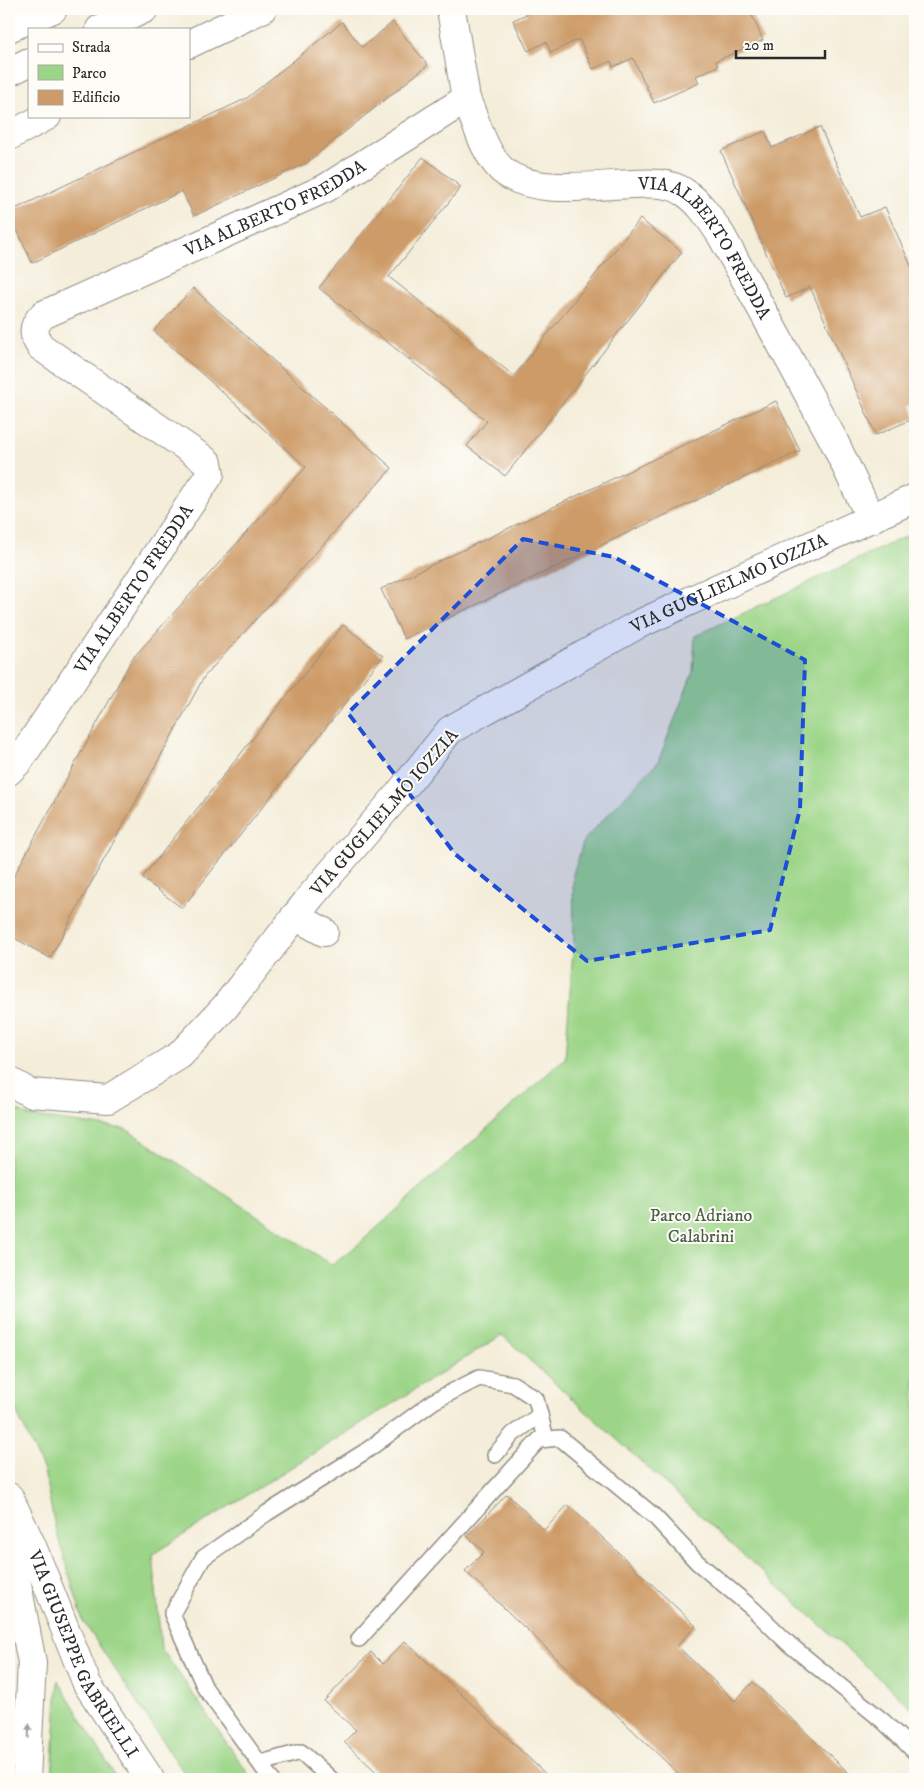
<svg xmlns="http://www.w3.org/2000/svg" width="924" height="1788" font-family="'IM FELL DW Pica',serif">
  <style>
    .green { fill: #9cd588; stroke: #64805a }
    .building { fill: #cd9b68 }
    .lines { fill: none; stroke-linecap: round; stroke-linejoin: round }
    .service-casing { stroke: #908c82; stroke-width: 18 }
    .minor-casing { stroke: #908c82; stroke-width: 30 }
    .secondary-casing { stroke: #908c82; stroke-width: 30 }
    .service { stroke: #fff; stroke-width: 15 }
    .minor { stroke: #fff; stroke-width: 28 }
    .secondary { stroke: #fff; stroke-width: 28 }
    .oneway { fill: #a0a0a0 }
    .marked { fill: #1d4ed8; fill-opacity: 0.2; stroke: #1d4ed8; stroke-width: 4; stroke-dasharray: 10 6; stroke-linejoin: round }
    .labels { text-anchor: middle; stroke-width: 4; stroke-linejoin: round; paint-order: stroke }
    .street-label { font-size: 18px; fill: #2b2b2b; stroke: #fdfcf7 }
    .park-label { font-size: 18px; fill: #4d5e47; stroke: #fdfcf7 }
  </style>
  <rect width="100%" height="100%" fill="#fdfcf7"/>
  <filter id="ink" filterUnits="userSpaceOnUse"><feTurbulence type="fractalNoise" baseFrequency=".02" numOctaves="2"/><feDisplacementMap in="SourceGraphic" scale="10" xChannelSelector="R" yChannelSelector="G"/><feConvolveMatrix kernelMatrix="1 2 1 2 8 2 1 2 1" color-interpolation-filters="sRGB"/></filter>
  <filter id="wash" filterUnits="userSpaceOnUse"><feTurbulence type="fractalNoise" baseFrequency=".0096" numOctaves="4" result="noise"/><feDisplacementMap in="SourceGraphic" scale="20" xChannelSelector="R" yChannelSelector="G"/><feGaussianBlur stdDeviation="1.12" result="paint"/><feColorMatrix in="noise" values="0 0 0 0 0 0 0 0 0 0 0 0 0 0 0 0 0 1.4 0 .05"/><feComposite in="paint" operator="in"/></filter>
  <g filter="url(#wash)">
    <rect width="100%" height="100%" fill="#f4edd9"/>
    <!-- green -->
    <g class="green">
      <polygon points="915,532 915,1711 502,1335 153,1554 161,1648 252,1779 188,1779 83,1621 55,1527 44,1471 9,1396 9,1106 28,1116 126,1129 332,1265 360,1243 565,1058 574,938 573,874 584,840 658,762 693,672 695,636"/>
      <polygon points="58,1680 117,1779 52,1779"/>
    </g>
    <g id="blocks">
      <!-- building -->
      <g class="building">
        <polygon points="525,9 749,9 763,40 716,61 718,66 696,76 699,83 654,103 633,58 613,67 611,61 593,69 579,39 551,53 546,42 528,51 513,20 527,14"/>
        <polygon points="342,22 362,47 393,22 428,65 306,163 194,216 182,191 32,263 9,212 247,98"/>
        <polygon points="820,127 860,217 885,207 915,275 915,404 911,405 915,418 876,435 810,287 786,298 721,151 765,131 772,148"/>
        <polygon points="423,157 461,187 389,277 514,376 640,219 682,252 505,476 467,446 487,421 319,288"/>
        <polygon points="193,288 392,468 204,677 50,958 9,935 9,885 132,659 306,467 154,331"/>
        <polygon points="776,401 800,451 404,639 381,589"/>
        <polygon points="343,625 383,656 182,908 142,878"/>
        <polygon points="507,1494 544,1530 568,1505 696,1626 677,1646 735,1701 753,1682 855,1779 684,1779 465,1571 484,1552 467,1536"/>
        <polygon points="405,1641 551,1779 384,1779 344,1742 356,1730 324,1701 371,1652 383,1664"/>
      </g>
    </g>
  </g>
  <g filter="url(#ink)">
    <use href="#blocks" fill-opacity="0" stroke="#908c82" stroke-width="1"/>
    <g class="lines">
      <!-- service casing -->
      <g class="service-casing">
        <g id="service">
          <polyline points="495,1455 513,1434 540,1415"/>
          <polyline points="359,1639 539,1440 560,1438 654,1516 697,1562 753,1609 789,1644 883,1721 915,1752"/>
          <polyline points="261,1763 301,1752 331,1779"/>
          <polyline points="271,1779 205,1688 172,1614 203,1558 267,1513 366,1451 434,1401 479,1378 513,1384 536,1399 546,1439"/>
        </g>
      </g>
      <!-- minor casing -->
      <g class="minor-casing">
        <g id="minor">
          <polyline points="451,9 466,99"/>
          <polyline points="9,28 53,9"/>
          <polyline points="100,29 144,9"/>
          <polyline points="189,44 262,9"/>
          <polyline points="9,72 29,62"/>
          <polyline points="9,136 47,116"/>
          <path id="s1" d="M9 771 19 761 210 474 208 463 202 458 41 347C32 335 32 326 43 315L326 188 466 99C476 121 484 153 502 170 532 196 595 185 632 184 649 183 669 182 684 192 700 202 710 219 721 235L833 439 871 519"/>
          <polyline points="295,916 324,932"/>
          <path id="s2" d="M9 1081 30 1093 108 1099 180 1055 225 1007 312 895 398 795 450 730 637 625 915 498"/>
          <path id="s3" d="M9 1497 32 1546 87 1684 150 1779"/>
        </g>
      </g>
      <!-- secondary casing -->
      <g class="secondary-casing">
        <polyline id="secondary" points="9,1541 32,1663 26,1779"/>
      </g>
      <!-- service -->
      <use href="#service" class="service"/>
      <!-- minor -->
      <use href="#minor" class="minor"/>
      <!-- secondary -->
      <use href="#secondary" class="secondary"/>
    </g>
    <!-- one-way arrows -->
    <defs><path id="oneway-solid" d="M-6-.8H1V-3.2L6.5 0L1 3.2V.8H-6Z" transform="scale(1.25)"/></defs>
    <use class="oneway" href="#oneway-solid" transform="translate(29 1731) rotate(-87)"/>
  </g>
  <!-- marked area -->
  <path class="marked" d="M523 539 614 557 805 660 800 809 770 930 587 961 455 854 348 713Z"/>
  <g class="labels">
    <!-- street labels -->
    <g class="street-label">
      <text dy="6" stroke="none"><textPath href="#s1" startOffset="865">VIA ALBERTO FREDDA</textPath></text>
      <text dy="6" stroke="none"><textPath href="#s1" startOffset="1405">VIA ALBERTO FREDDA</textPath></text>
      <text dy="6" stroke="none"><textPath href="#s2" startOffset="925">VIA GUGLIELMO IOZZIA</textPath></text>
      <text dy="6" stroke="none"><textPath href="#s1" startOffset="221">VIA ALBERTO FREDDA</textPath></text>
      <text transform="translate(384 812) rotate(-49)" y="6">VIA GUGLIELMO IOZZIA</text>
      <text dy="6" stroke="none"><textPath href="#s3" startOffset="174">VIA GIUSEPPE GABRIELLI</textPath></text>
    </g>
    <!-- park labels -->
    <g class="park-label">
      <text x="701" y="1221">Parco Adriano<tspan x="701" dy="21">Calabrini</tspan></text>
    </g>
  </g>
  <!-- margin -->
  <rect width="924" height="1788" fill="none" stroke="#fdfcf7" stroke-width="30"/>
  <!-- legend -->
  <rect x="28" y="28" width="162" height="90" fill="#fdfcf7" stroke="#a9a8a5"/>
  <rect x="38" y="44" width="25" height="8" fill="#ffffff" stroke="#a9a8a5"/>
  <text x="72" y="52" font-size="15" fill="#2b2b2b">Strada</text>
  <rect x="38" y="65" width="25" height="15" fill="#9cd588" stroke="#a9a8a5"/>
  <text x="72" y="78" font-size="15" fill="#2b2b2b">Parco</text>
  <rect x="38" y="90" width="25" height="15" fill="#cd9b68" stroke="#a9a8a5"/>
  <text x="72" y="102" font-size="15" fill="#2b2b2b">Edificio</text>
  <!-- scale -->
  <path d="M736 50v8h89v-8" fill="none" stroke="#2b2b2b" stroke-width="2.5"/>
  <text x="744" y="50" font-size="15" fill="#2b2b2b" stroke="#fdfcf7" stroke-width="4" paint-order="stroke">20 m</text>
</svg>
